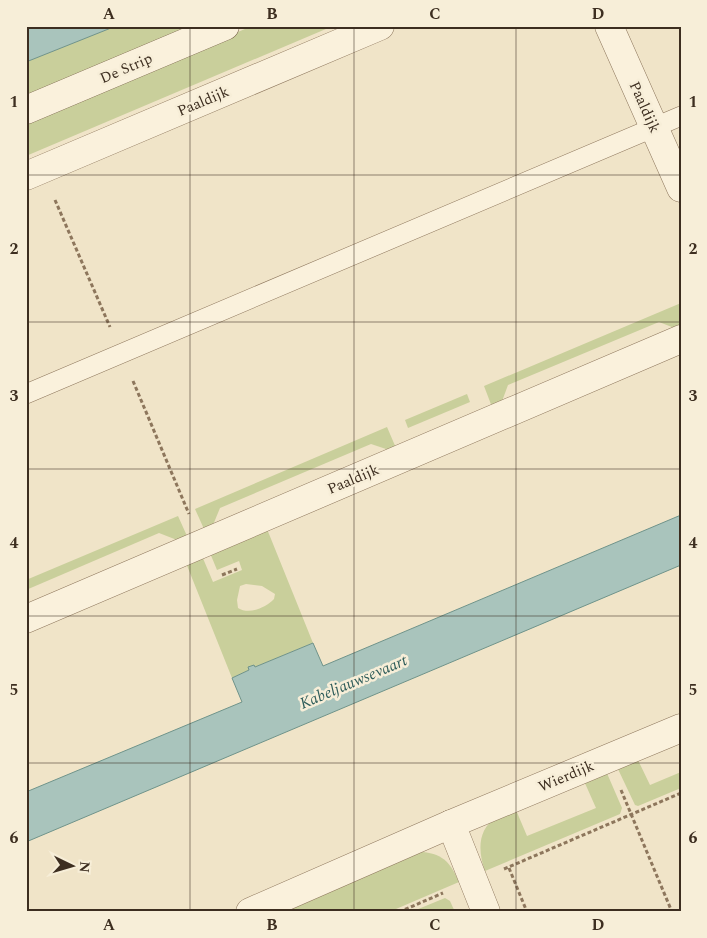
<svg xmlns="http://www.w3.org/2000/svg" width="707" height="938" font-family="Spectral,serif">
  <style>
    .green { fill: #c9cf9b; fill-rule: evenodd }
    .water { fill: #a9c4bc; stroke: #6f938a }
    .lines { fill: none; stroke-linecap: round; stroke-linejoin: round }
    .lane-casing { stroke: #8d765c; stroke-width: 20 }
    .street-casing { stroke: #8d765c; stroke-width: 29 }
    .secondary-casing { stroke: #6f573f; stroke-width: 29 }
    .path { stroke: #8d765c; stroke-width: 3; stroke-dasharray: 4 2.5; stroke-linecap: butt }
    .lane { stroke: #faf1dc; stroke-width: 19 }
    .street { stroke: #faf1dc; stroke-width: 28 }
    .secondary { stroke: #faf1dc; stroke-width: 28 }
    .grid { fill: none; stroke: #3d2e20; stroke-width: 1; stroke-opacity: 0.55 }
    .labels { text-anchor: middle; stroke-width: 5; stroke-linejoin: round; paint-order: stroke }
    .street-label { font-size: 15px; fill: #3d2e20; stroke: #f7eed8 }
    .water-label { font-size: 16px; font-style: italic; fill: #2f5d5a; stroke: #f7eed8 }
    .neatline { fill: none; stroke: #3d2e20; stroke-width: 2 }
    .grid-label { font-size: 16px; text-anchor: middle; font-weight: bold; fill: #3d2e20 }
  </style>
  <rect width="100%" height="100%" fill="#f0e4c8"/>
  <!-- green -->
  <g class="green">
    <polygon points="116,26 201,26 26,100 26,62"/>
    <polygon points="252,26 333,26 26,156 26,122"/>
    <polygon points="681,303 681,327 677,329 659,322 508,385 501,404 492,407 484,386"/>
    <polygon points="467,394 470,402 408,428 405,420"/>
    <polygon points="387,427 396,448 389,450 371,444 220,508 213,525 204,529 195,509"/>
    <polygon points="178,516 187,536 177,540 159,533 26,590 26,580"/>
    <path d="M267 529 313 643 255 667H248L249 670 232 678 186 563 202 556 213 582 242 570 239 561 217 570 210 553ZM246 584 262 586 275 594 274 599C265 608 249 615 238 608L237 600 240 586Z"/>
    <polygon points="637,758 650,785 681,772 681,788 638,806 635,805 617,767"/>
    <path d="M606 771 622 808 620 814 485 871C478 852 477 829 497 817 503 814 510 812 516 810L527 836 596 808 584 781Z"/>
    <path d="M423 852C444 854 451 864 459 882L389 912H275L414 853Z"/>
    <polygon points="445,898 450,901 455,912 411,912"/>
  </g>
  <!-- water -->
  <g class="water">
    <polygon points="26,26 116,26 26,62"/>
    <polygon points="681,515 681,565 26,842 26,792 242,702 232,678 249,670 248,667 254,665 255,667 313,643 323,666"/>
  </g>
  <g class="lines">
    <!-- lane casing -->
    <g class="lane-casing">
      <polyline id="lane" points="26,394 681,116"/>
    </g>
    <!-- street casing -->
    <g class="street-casing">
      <g id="street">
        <polyline points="609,26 681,188"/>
        <polyline points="26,176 380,26"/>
        <polyline points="26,619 681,339"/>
        <polyline points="451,824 486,912"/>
        <polyline points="250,912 451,824 681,728"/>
      </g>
    </g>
    <!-- secondary casing -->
    <g class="secondary-casing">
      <polyline id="secondary" points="26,110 225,26"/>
    </g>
    <!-- path -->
    <g class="path">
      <polyline points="55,200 110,327"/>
      <polyline points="133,381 189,514"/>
      <polyline points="222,575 237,569"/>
      <polyline points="621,790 672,912"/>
      <polyline points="509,868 527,912"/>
      <polyline points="504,869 681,793"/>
      <polyline points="399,912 443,893"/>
    </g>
    <!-- lane -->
    <use href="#lane" class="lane"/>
    <!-- street -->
    <use href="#street" class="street"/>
    <!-- secondary -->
    <use href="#secondary" class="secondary"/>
  </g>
  <!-- grid -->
  <path class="grid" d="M190 26V912M354 26V912M516 26V912M26 175H681M26 322H681M26 469H681M26 616H681M26 763H681"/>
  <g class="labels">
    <!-- street labels -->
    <g class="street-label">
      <text transform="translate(126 68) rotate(-23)" y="5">De Strip</text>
      <text transform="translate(203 101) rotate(-23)" y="5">Paaldijk</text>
      <text transform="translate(645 107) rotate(66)" y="5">Paaldijk</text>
      <text transform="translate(353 479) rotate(-23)" y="5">Paaldijk</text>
      <text transform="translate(566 776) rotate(-23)" y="5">Wierdijk</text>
    </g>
    <!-- water labels -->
    <g class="water-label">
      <text transform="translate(353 681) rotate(-23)" y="6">Kabeljauwsevaart</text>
    </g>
  </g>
  <!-- border -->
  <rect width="707" height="938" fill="none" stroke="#f7eed8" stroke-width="55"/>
  <!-- north arrow -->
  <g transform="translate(72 866) rotate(95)" stroke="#f7eed8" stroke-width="4" paint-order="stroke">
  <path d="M0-4L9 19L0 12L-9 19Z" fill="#3d2e20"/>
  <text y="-8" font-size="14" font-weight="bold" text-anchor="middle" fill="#3d2e20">N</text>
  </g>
  <rect x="28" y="28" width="652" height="882" class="neatline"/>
  <g class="grid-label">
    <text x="109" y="19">A</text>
    <text x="272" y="19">B</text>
    <text x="435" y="19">C</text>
    <text x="598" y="19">D</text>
    <text x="14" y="107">1</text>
    <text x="693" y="107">1</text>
    <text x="14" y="254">2</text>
    <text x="693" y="254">2</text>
    <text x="14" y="401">3</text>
    <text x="693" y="401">3</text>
    <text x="14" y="548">4</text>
    <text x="693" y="548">4</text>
    <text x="14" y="695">5</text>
    <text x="693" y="695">5</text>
    <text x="14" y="843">6</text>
    <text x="693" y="843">6</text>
    <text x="109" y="930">A</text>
    <text x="272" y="930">B</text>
    <text x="435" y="930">C</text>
    <text x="598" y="930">D</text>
  </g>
</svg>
